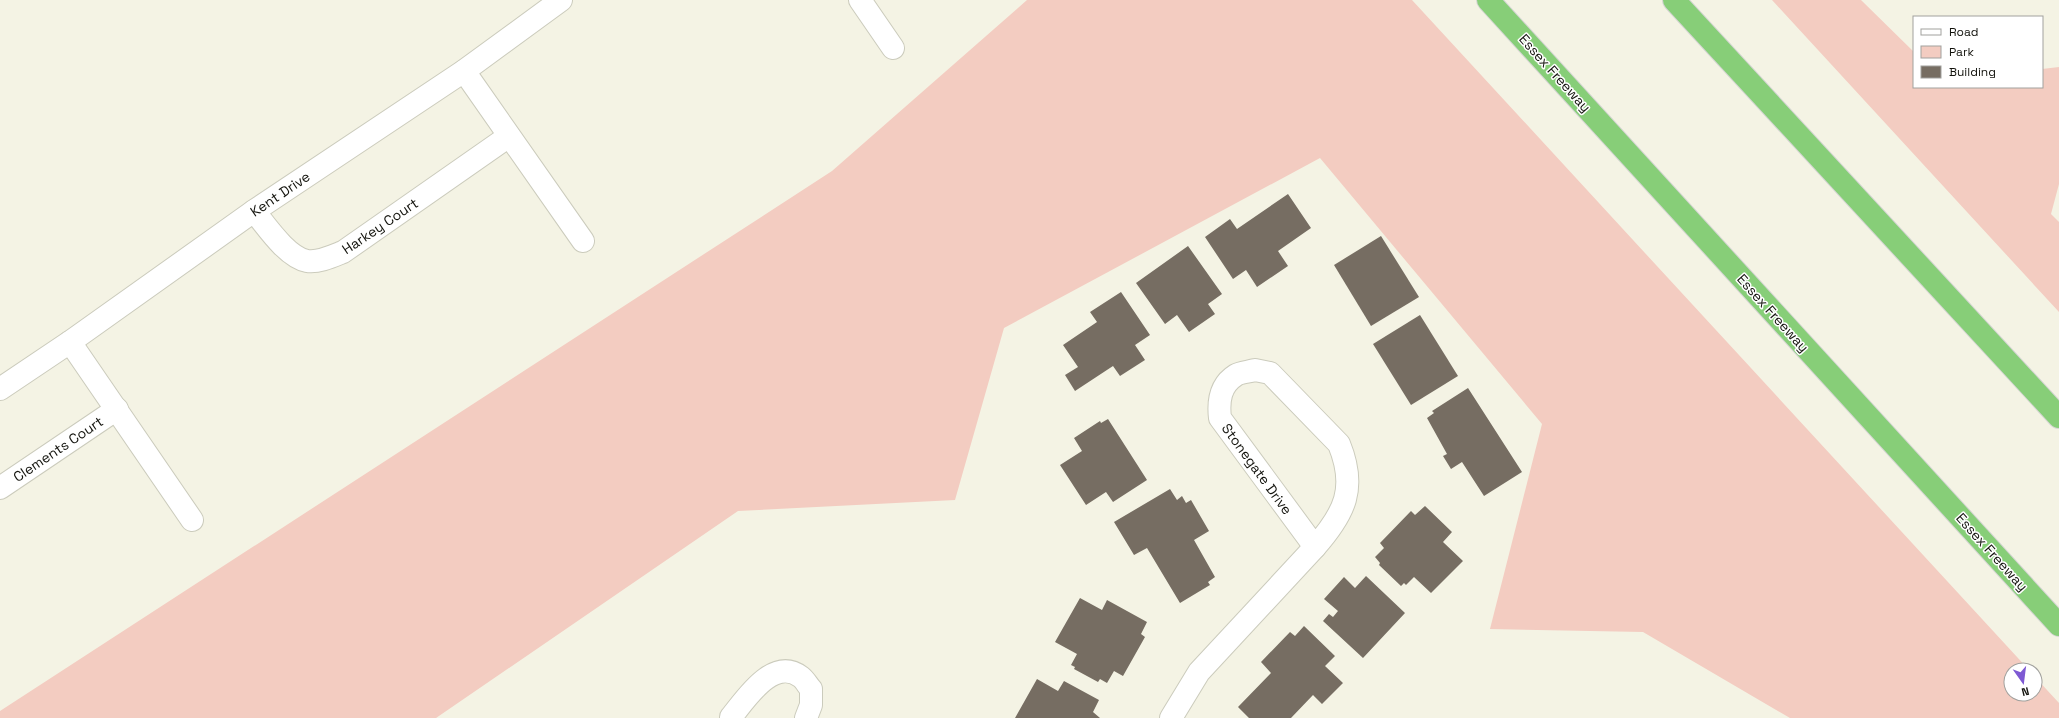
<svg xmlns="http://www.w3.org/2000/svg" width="2059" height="718" font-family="'Space Grotesk',sans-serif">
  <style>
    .green { fill: #f3ccc1 }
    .building { fill: #766d62 }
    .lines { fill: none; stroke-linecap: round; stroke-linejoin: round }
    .minor-casing { stroke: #cbcbbc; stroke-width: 24 }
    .highway-casing { stroke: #d5d5d3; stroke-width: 24 }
    .minor { stroke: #fff; stroke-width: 22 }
    .highway { stroke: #87ce78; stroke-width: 22 }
    .labels { text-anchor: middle; stroke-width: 3; stroke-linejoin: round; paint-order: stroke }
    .street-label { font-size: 14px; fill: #13130d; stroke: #fff }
  </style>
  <rect width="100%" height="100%" fill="#f4f3e4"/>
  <!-- green -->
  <g class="green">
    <polygon points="1027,0 1412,0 2029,670 2011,670 2011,694 2035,694 2035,677 2059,703 2059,718 1790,718 1643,632 1490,629 1542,424 1320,158 1004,328 955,500 738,511 436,718 0,718 0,711 832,171"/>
    <polygon points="1772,0 1861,0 1914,52 1914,87 2042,87 2042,69 2059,67 2059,184 2051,214 2059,222 2059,312"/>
  </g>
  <!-- building -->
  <g class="building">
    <polygon points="1288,194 1311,228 1278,251 1288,266 1257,287 1246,270 1233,279 1205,237 1230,219 1237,229"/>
    <polygon points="1381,236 1419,297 1371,326 1334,265"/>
    <polygon points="1188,246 1222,294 1208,304 1215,314 1189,332 1177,315 1165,324 1136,283"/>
    <polygon points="1121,292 1150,335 1135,345 1145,360 1120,376 1113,366 1075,391 1065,375 1078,367 1063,345 1097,322 1090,312"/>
    <polygon points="1420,315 1458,376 1411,405 1373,344"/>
    <polygon points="1468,388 1522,472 1484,496 1462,462 1451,469 1443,456 1447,454 1427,418 1434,413 1432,411"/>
    <polygon points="1108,419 1147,480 1113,502 1106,492 1086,505 1060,465 1082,451 1074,438 1100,421 1101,423"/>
    <polygon points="1170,489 1177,500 1182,496 1186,503 1191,500 1209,531 1194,540 1215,577 1208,582 1210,585 1180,603 1147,548 1134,555 1114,522"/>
    <polygon points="1425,506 1452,532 1443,542 1463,561 1431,593 1414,577 1406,585 1404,583 1401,586 1379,565 1380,563 1375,557 1384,548 1380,543 1411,511 1415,515"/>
    <polygon points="1366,576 1405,613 1363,658 1323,621 1329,614 1333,617 1338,611 1324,599 1344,577 1355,588"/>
    <polygon points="1080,598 1102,610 1107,600 1147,622 1141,634 1145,637 1123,676 1114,671 1107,683 1100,679 1098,682 1074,669 1075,667 1071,665 1077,654 1055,642"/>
    <polygon points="1304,626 1335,656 1325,666 1343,683 1322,704 1313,695 1291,718 1249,718 1238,707 1271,673 1261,662 1290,632 1295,636"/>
    <polygon points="1037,679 1058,691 1064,681 1099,700 1093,712 1100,718 1015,718"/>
  </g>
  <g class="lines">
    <!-- minor casing -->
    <g class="minor-casing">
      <g id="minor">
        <polyline points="860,0 893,48"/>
        <polyline points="464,71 583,241"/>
        <path d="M254 211C267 227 287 257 307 261 318 263 333 256 343 252L509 136"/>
        <polyline points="70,342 192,520"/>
        <path d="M1255 370 1270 373 1339 444C1357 488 1345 513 1315 547L1220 418C1218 401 1220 385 1236 375 1241 372 1249 372 1255 370Z"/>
        <polyline points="0,389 70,342 254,211 464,71 561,0"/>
        <polyline points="0,488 117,409"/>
        <path d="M731 717C746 699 773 656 801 677 805 680 808 686 811 689V705L806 718"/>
        <polyline points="1171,718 1199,672 1315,547"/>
      </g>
    </g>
    <!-- highway casing -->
    <g class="highway-casing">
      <g id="highway">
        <polyline points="1488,0 2059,625"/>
        <polyline points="1674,0 2059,417"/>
      </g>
    </g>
    <!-- minor -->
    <use href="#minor" class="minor"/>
    <!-- highway -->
    <use href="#highway" class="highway"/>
  </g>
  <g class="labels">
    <!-- street labels -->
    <g class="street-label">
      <text transform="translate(1555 73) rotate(48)" y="5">Essex Freeway</text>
      <text transform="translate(280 194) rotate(-34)" y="5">Kent Drive</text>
      <text transform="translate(380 226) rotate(-34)" y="5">Harkey Court</text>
      <text transform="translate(1773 313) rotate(48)" y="5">Essex Freeway</text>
      <text transform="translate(58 449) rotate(-34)" y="5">Clements Court</text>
      <text transform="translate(1257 469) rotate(54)" y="5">Stonegate Drive</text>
      <text transform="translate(1992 552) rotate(48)" y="5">Essex Freeway</text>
    </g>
  </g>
  <!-- legend -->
  <rect x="1913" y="16" width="130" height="72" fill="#ffffff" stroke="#a1a19e"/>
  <rect x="1921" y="29" width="20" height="6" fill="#ffffff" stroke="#a1a19e"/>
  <text x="1949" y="36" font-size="12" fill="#13130d">Road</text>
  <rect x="1921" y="46" width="20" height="12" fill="#f3ccc1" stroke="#a1a19e"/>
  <text x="1949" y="56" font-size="12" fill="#13130d">Park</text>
  <rect x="1921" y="66" width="20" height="12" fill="#766d62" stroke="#a1a19e"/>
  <text x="1949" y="76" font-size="12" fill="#13130d">Building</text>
  <!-- north arrow -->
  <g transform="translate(2023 682) rotate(166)"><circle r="19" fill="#ffffff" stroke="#a1a19e"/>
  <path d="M0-3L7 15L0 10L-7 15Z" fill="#7e59d3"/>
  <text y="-6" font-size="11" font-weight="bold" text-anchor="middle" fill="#13130d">N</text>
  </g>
</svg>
